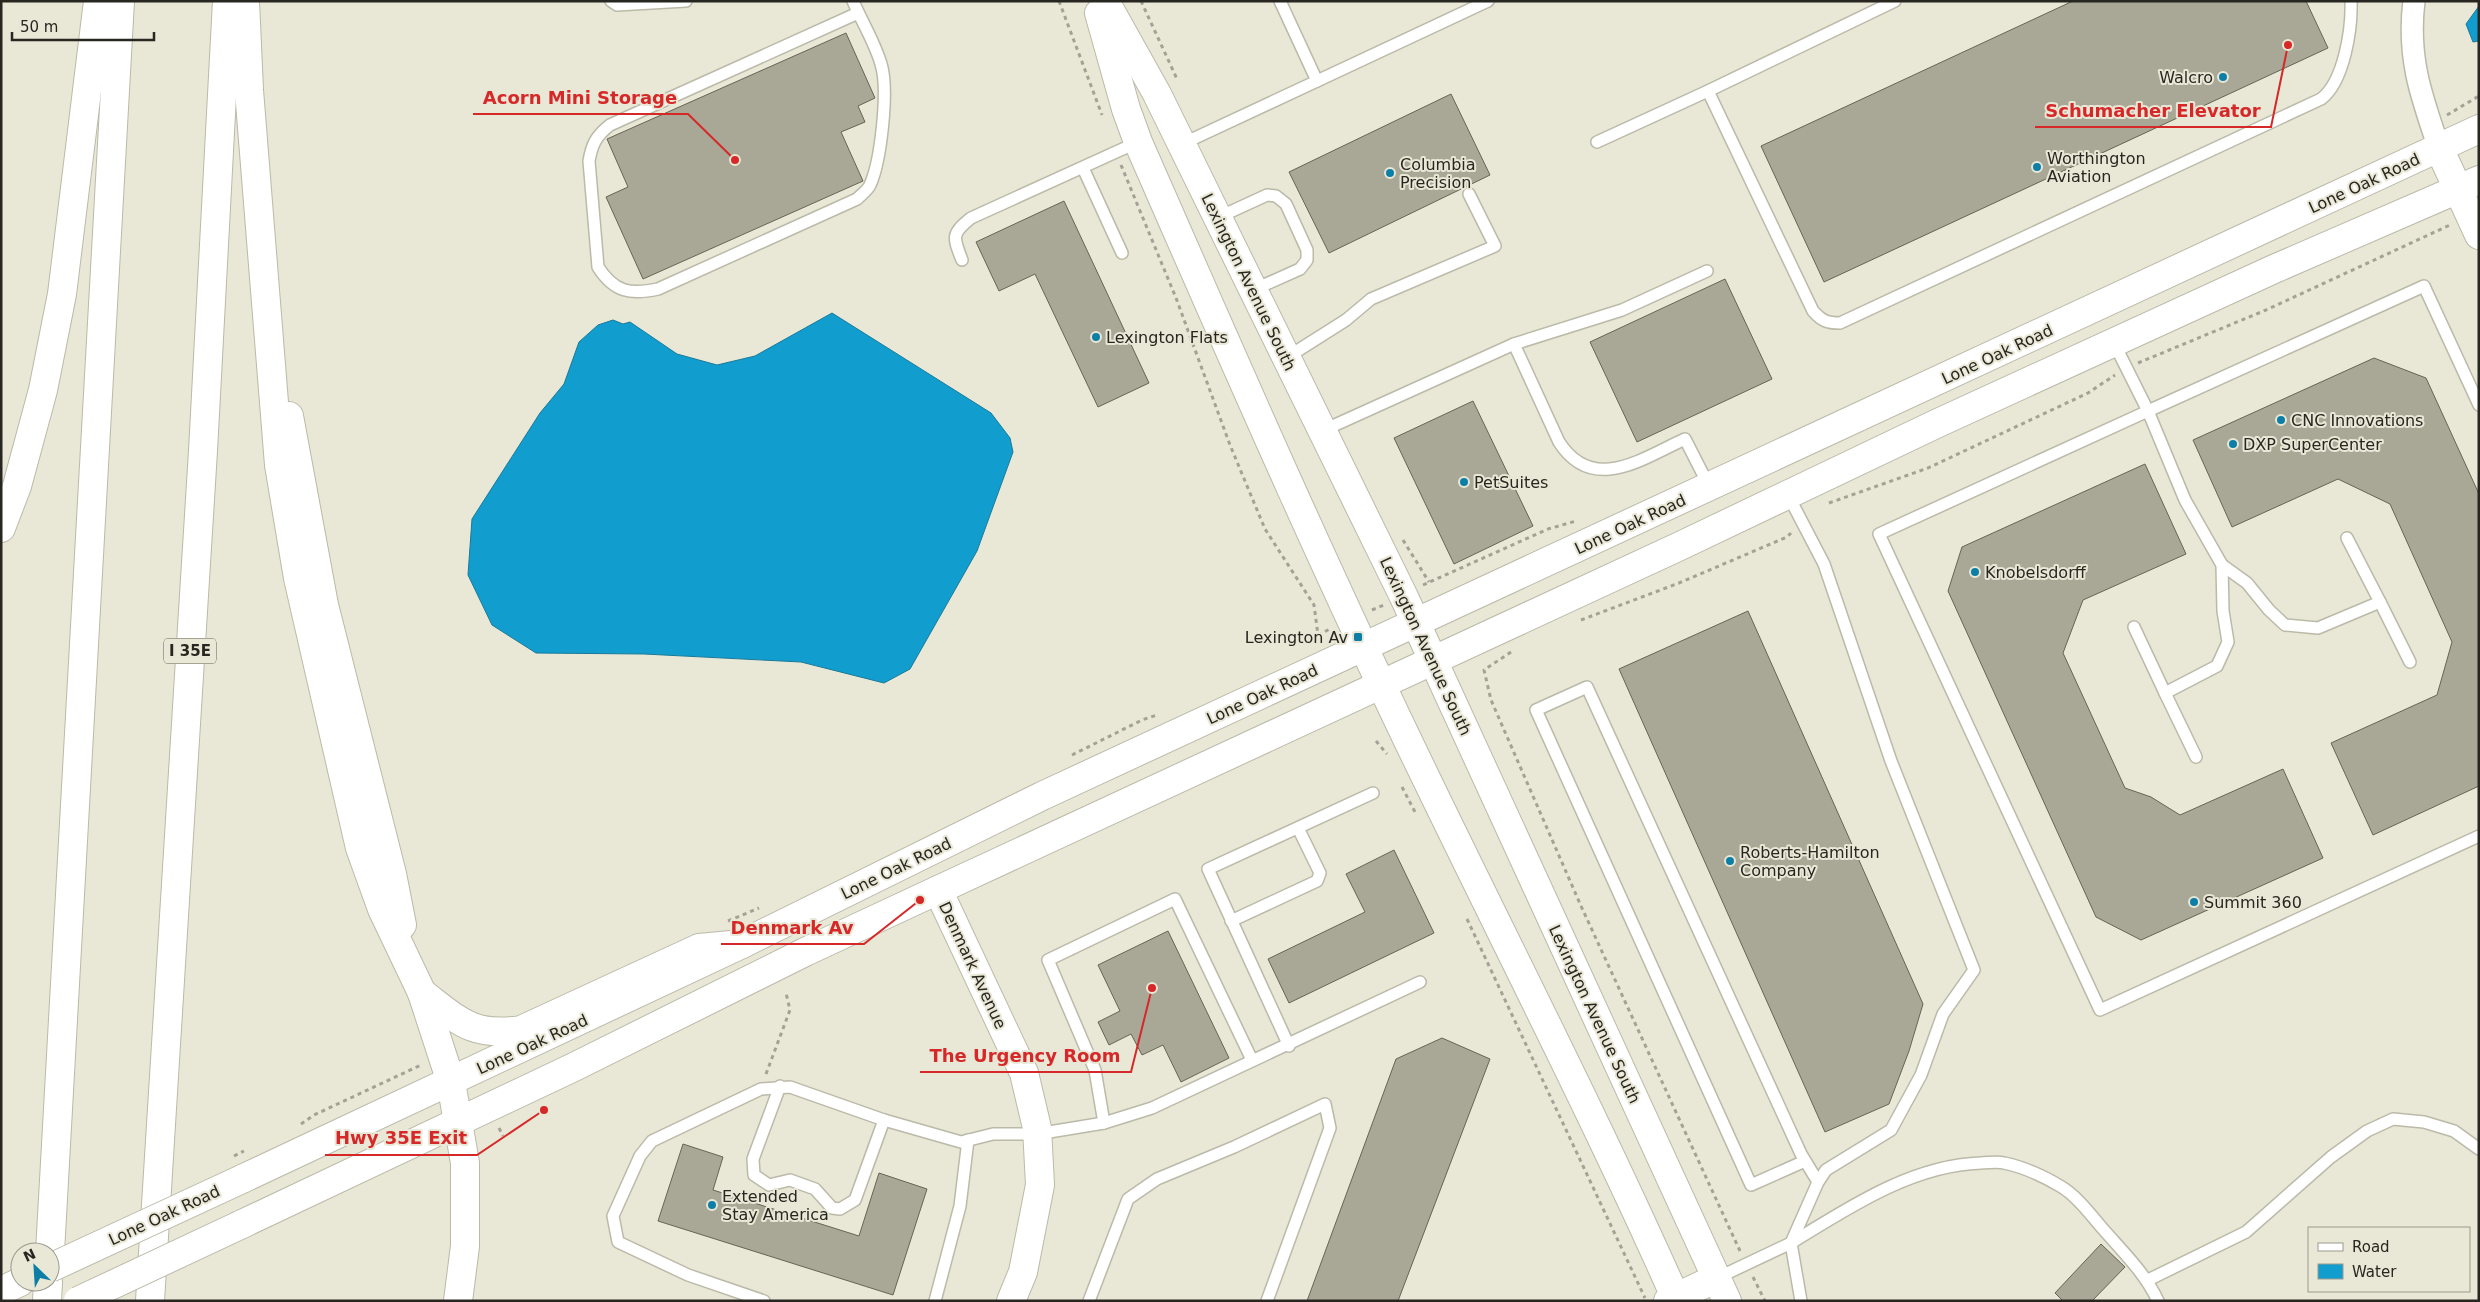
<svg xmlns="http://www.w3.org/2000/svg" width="2480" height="1302" font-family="'DejaVu Sans',sans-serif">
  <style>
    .water { fill: #119ecf; stroke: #187a9a }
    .building { fill: #a9a897; stroke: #666455 }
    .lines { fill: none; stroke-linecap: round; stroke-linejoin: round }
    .service-casing { stroke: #bbbaa9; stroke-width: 14 }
    .minor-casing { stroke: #bbbaa9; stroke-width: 24 }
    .tertiary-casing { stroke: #bbbaa9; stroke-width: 30 }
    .secondary-casing { stroke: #bbbaa9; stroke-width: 30 }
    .motorway-casing { stroke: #bbbaa9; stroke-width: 30 }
    .path { stroke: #a4a294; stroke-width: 3; stroke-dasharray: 4 4; stroke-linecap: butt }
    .service { stroke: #fff; stroke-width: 11 }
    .minor { stroke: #fff; stroke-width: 21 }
    .tertiary { stroke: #fff; stroke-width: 28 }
    .secondary { stroke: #fff; stroke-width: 28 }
    .motorway { stroke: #fff; stroke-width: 28 }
    .secondary-bridge-casing { stroke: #bbbaa9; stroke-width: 30; stroke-linecap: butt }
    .path-bridge { stroke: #a4a294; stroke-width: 3; stroke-dasharray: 4 4; stroke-linecap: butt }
    .secondary-bridge { stroke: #fff; stroke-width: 28 }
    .poi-dot { fill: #0d7fa6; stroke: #e9e7d5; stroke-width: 2 }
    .labels { text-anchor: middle; stroke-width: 4; stroke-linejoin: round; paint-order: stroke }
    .shield { fill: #e9e7d5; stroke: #616056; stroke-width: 1 }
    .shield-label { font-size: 15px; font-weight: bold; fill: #272620 }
    .poi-label { font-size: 16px; fill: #272620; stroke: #e9e7d5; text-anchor: start }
    .street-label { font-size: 16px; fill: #272620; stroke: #e9e7d5 }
    .leader { fill: none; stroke: #d62828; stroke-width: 2 }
    .callout-dot { fill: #d62828; stroke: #e9e7d5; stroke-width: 2 }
    .callout-label { font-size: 18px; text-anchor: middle; font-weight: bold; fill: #d62828; stroke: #e9e7d5; stroke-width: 4; stroke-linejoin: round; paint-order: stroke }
  </style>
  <rect width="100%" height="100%" fill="#e9e7d5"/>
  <!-- water -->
  <g class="water">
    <polygon points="2479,6 2479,41 2473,42 2466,24"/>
    <polygon points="832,313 991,413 1010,438 1013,452 977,551 910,669 884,683 801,662 644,654 536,653 492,625 468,575 472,519 540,413 564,384 579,342 598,325 613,320 623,324 630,322 677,354 717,365 755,356"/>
  </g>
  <!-- building -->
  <g class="building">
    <polygon points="2073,1 2306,1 2328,48 1824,282 1761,146"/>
    <polygon points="846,33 875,98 858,106 865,122 841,132 863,181 643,279 606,197 628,187 607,139"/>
    <polygon points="1451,94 1490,175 1329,253 1289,172"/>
    <polygon points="1064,201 1149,383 1098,407 1035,274 999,291 976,242"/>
    <polygon points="1725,279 1772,379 1637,442 1590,342"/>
    <polygon points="2374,358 2426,378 2479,494 2479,786 2373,835 2331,743 2437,695 2452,642 2390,504 2338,479 2232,527 2193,440"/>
    <polygon points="1473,401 1533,526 1454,564 1394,438"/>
    <polygon points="2145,464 2186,554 2083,600 2063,653 2125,788 2151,797 2180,815 2283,769 2323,858 2141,940 2096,917 1948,591 1962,547"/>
    <polygon points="1748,611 1923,1004 1909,1051 1889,1104 1825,1132 1619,669"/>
    <polygon points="1394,850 1434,933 1289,1003 1268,959 1365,912 1346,874"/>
    <polygon points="1168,931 1229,1058 1181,1082 1163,1045 1142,1055 1131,1034 1109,1045 1098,1022 1120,1011 1098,965"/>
    <polygon points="1442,1038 1490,1059 1398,1301 1307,1301 1396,1059"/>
    <polygon points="683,1144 723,1157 713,1190 859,1236 879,1173 927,1189 893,1295 658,1221"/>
    <polygon points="2101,1244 2125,1267 2092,1301 2063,1301 2055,1293"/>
  </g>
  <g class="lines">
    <!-- service casing -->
    <g class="service-casing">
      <g id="service">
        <polyline points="611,1 617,5 686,1"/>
        <path d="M853 1C862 22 875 43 881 64 889 89 881 161 870 185 868 190 862 194 857 199L658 289C630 295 614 292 598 267L589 161C592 144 596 136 610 125L858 13"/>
        <polyline points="1317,81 1488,1"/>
        <polyline points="1708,91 1895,1"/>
        <path d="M1597 142 1708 91 1813 311C1822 321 1827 323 1840 323L2321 99C2344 82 2352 29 2351 1"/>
        <polyline points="1182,144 1317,81 1280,1"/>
        <polyline points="1083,168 1122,253"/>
        <polyline points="1217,218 1267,195 1276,196 1286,204 1307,250 1307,260 1300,269 1253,290"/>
        <path d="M962 260C953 237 951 234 971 218L1138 142"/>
        <polyline points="2114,343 2148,411 1879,534 2100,1010 2479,836"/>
        <polyline points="1514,344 1622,310 1707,271"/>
        <polyline points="1286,358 1346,320 1371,299 1495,246 1469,194"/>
        <path d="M1324 430 1514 344 1559 442C1593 495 1643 458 1685 439L1709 486"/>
        <polyline points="1788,495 1824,564 1891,761 1974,970 1943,1014 1921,1075 1891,1130 1826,1170 1818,1182"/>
        <polyline points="2222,565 2247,583 2269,610 2285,625 2318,628 2380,602 2347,538"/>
        <polyline points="2380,602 2410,662"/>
        <polyline points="2134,627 2165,693 2217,666 2228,642 2223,611 2222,565 2185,500 2148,411 2424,286 2479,405"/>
        <polyline points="2165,693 2196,757"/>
        <polyline points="1231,921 1317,881 1320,873 1298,828"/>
        <polyline points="1289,1046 1208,869 1373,793"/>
        <polyline points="780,1086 753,1159 754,1175 769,1185 790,1180 815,1189 832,1208 840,1209 855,1200 884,1120"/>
        <polyline points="1104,1123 1095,1070 1048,960 1175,899 1252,1060"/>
        <polyline points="1791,1243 1818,1182 1801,1154 1587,687 1536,710 1751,1185 1805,1161"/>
        <path d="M1791 1243C1848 1208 1912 1165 1981 1163 1988 1163 1997 1161 2004 1163 2024 1167 2043 1176 2060 1186 2076 1195 2091 1215 2103 1229 2123 1252 2145 1273 2158 1301"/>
        <polyline points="1717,1278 1791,1243 1801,1301"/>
        <polyline points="2148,1280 2246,1232 2331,1157 2367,1131 2393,1119 2424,1122 2454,1131 2479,1149"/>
        <polyline points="764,1301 688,1275 618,1242 613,1216 640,1156 652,1141 761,1089 790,1087 884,1120 961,1142 993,1134 1037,1134 1104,1123 1152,1108 1420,982"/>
        <polyline points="935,1301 960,1206 968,1140"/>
        <polyline points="1089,1301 1128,1199 1157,1179 1234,1147 1325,1104 1330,1128 1267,1301"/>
      </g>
    </g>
    <!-- minor casing -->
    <g class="minor-casing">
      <path id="minor" d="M2414 1C2407 57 2421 96 2439 148"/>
    </g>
    <!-- tertiary casing -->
    <g class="tertiary-casing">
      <g id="tertiary">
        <polyline points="1105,1 1157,94 1404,597 1727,1301"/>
        <path d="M1099 13 1126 109 1138 142C1231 354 1323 566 1424 774 1509 950 1598 1123 1677 1301"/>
        <polyline points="2439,148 2479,235"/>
        <polyline points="938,890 1024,1073 1037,1128 1040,1185 1023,1272 1011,1301"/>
        <polyline points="1668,1301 1717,1278"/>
      </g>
    </g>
    <!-- secondary casing -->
    <g class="secondary-casing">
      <g id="secondary">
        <polyline points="242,1179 742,944 1042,796 2479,129"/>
        <polyline points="240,1225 574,1067 805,952 938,890 1680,546 1938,423 2274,269 2479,180"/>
        <polyline points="1,1291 20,1282"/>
      </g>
    </g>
    <!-- motorway casing -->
    <g class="motorway-casing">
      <g id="motorway">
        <polyline points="245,1 249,90 279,465 298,578 360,848 382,909 422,993 451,1082 465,1163 465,1246 458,1301"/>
        <polyline points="289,416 324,605 392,874 402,925"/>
        <polyline points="1,528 17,486 43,390 62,294 98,1"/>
        <path d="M422 993C459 1021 472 1037 521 1030L699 948 742 944"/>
        <polyline points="50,1252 120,1"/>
        <polyline points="47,1301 48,1282"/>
        <polyline points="150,1301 203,451 227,1"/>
      </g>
    </g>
    <!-- path -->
    <g class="path">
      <polyline points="1059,1 1102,115"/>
      <polyline points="1141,1 1177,79"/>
      <polyline points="2447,115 2479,96"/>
      <polyline points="1121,165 1176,298 1230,445 1265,529 1314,605 1318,635"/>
      <polyline points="2138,363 2266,310 2450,225"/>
      <polyline points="1829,503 1928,468 2088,393 2115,375"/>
      <polyline points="1403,540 1429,582"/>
      <polyline points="1423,585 1548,529 1576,521"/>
      <polyline points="1372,610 1384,605"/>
      <polyline points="1581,620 1679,583 1787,537 1791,533"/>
      <polyline points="1316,643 1318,635 1332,628"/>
      <polyline points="1511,652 1484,670 1491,700 1581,906 1740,1251"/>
      <polyline points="1376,741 1387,754"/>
      <polyline points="1072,755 1142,720 1157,715"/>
      <polyline points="1402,787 1415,812"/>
      <polyline points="1467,919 1645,1298"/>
      <polyline points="728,921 759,908"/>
      <polyline points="766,1074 790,1010 786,993"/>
      <polyline points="301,1124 314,1115 421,1065"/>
      <polyline points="499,1128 503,1136"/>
      <polyline points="1753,1277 1765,1301"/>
    </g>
    <!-- service -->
    <use href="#service" class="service"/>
    <!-- minor -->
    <use href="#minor" class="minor"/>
    <!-- tertiary -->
    <use href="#tertiary" class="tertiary"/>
    <!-- secondary -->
    <use href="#secondary" class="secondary"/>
    <!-- motorway -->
    <use href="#motorway" class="motorway"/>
    <!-- secondary-bridge casing -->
    <g class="secondary-bridge-casing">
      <g id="secondary-bridge">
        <polyline points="50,1268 242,1179"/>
        <polyline points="78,1301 240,1225"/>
      </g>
    </g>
    <!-- path-bridge -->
    <polyline class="path-bridge" points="234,1156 244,1151"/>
    <!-- secondary-bridge -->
    <use href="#secondary-bridge" class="secondary-bridge"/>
  </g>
  <!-- markers -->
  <g class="poi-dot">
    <circle cx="2223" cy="77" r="5"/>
    <circle cx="2037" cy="167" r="5"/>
    <circle cx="1390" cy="173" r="5"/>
    <circle cx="1096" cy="337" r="5"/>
    <circle cx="2281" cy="420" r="5"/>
    <circle cx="2233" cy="444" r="5"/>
    <circle cx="1464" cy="482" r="5"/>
    <circle cx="1975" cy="572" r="5"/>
    <rect x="1353" y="632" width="10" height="10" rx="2.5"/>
    <circle cx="1730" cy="861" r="5"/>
    <circle cx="2194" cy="902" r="5"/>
    <circle cx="712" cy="1205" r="5"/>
  </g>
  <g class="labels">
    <!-- shield labels -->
    <rect class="shield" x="164" y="638.5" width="52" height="25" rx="4"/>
    <g class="shield-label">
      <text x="190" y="656">I 35E</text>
    </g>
    <!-- poi labels -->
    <g class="poi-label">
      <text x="2213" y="83" text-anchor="end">Walcro</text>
      <text x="2047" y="164">Worthington<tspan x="2047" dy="18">Aviation</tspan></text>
      <text x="1400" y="170">Columbia<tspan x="1400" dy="18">Precision</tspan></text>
      <text x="1106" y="343">Lexington Flats</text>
      <text x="2291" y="426">CNC Innovations</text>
      <text x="2243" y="450">DXP SuperCenter</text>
      <text x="1474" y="488">PetSuites</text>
      <text x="1985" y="578">Knobelsdorff</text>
      <text x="1348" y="643" text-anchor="end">Lexington Av</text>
      <text x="1740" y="858">Roberts-Hamilton<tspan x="1740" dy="18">Company</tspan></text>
      <text x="2204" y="908">Summit 360</text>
      <text x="722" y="1202">Extended<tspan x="722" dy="18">Stay America</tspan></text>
    </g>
    <!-- street labels -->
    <g class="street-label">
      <text transform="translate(2364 183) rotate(-25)" y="6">Lone Oak Road</text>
      <text transform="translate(1249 282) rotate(64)" y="6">Lexington Avenue South</text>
      <text transform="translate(1997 354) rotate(-25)" y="6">Lone Oak Road</text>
      <text transform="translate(1630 524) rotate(-25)" y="6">Lone Oak Road</text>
      <text transform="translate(1426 646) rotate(65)" y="6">Lexington Avenue South</text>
      <text transform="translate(1262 694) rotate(-25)" y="6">Lone Oak Road</text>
      <text transform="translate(896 868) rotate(-26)" y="6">Lone Oak Road</text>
      <text transform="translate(973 965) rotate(65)" y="6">Denmark Avenue</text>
      <text transform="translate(1595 1014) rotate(65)" y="6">Lexington Avenue South</text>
      <text transform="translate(532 1044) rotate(-25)" y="6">Lone Oak Road</text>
      <text transform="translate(164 1215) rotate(-25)" y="6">Lone Oak Road</text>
    </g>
  </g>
  <!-- callouts -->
  <path class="leader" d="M735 160L688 114H473M2288 45L2271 127H2035M920 900L864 944H721M1152 988L1131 1072H920M544 1110L477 1155H325"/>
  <g class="callout-dot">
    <circle cx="735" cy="160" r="5"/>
    <circle cx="2288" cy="45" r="5"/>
    <circle cx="920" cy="900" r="5"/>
    <circle cx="1152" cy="988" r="5"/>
    <circle cx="544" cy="1110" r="5"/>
  </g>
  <g class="callout-label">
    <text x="580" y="104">Acorn Mini Storage</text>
    <text x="2153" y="117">Schumacher Elevator</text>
    <text x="792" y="934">Denmark Av</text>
    <text x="1025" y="1062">The Urgency Room</text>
    <text x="401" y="1144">Hwy 35E Exit</text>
  </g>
  <!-- border -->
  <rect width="2480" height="1302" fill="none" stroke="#272620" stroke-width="5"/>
  <!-- legend -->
  <rect x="2308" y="1227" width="162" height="65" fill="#e9e7d5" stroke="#9b9a8d"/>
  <rect x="2318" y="1243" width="25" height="8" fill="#ffffff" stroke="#9b9a8d"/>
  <text x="2352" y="1252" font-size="15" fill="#272620">Road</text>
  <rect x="2318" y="1264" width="25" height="15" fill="#119ecf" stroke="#9b9a8d"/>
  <text x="2352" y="1277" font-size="15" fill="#272620">Water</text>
  <!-- north arrow -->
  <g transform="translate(35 1267) rotate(335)"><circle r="24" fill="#e9e7d5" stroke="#9b9a8d"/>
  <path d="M0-4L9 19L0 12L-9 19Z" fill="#0d7fa6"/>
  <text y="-8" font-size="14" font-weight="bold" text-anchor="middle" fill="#272620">N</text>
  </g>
  <!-- scale -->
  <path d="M12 32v8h142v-8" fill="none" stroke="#272620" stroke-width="2.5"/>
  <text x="20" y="32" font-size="15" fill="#272620" stroke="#e9e7d5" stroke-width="4" paint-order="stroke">50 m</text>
</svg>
